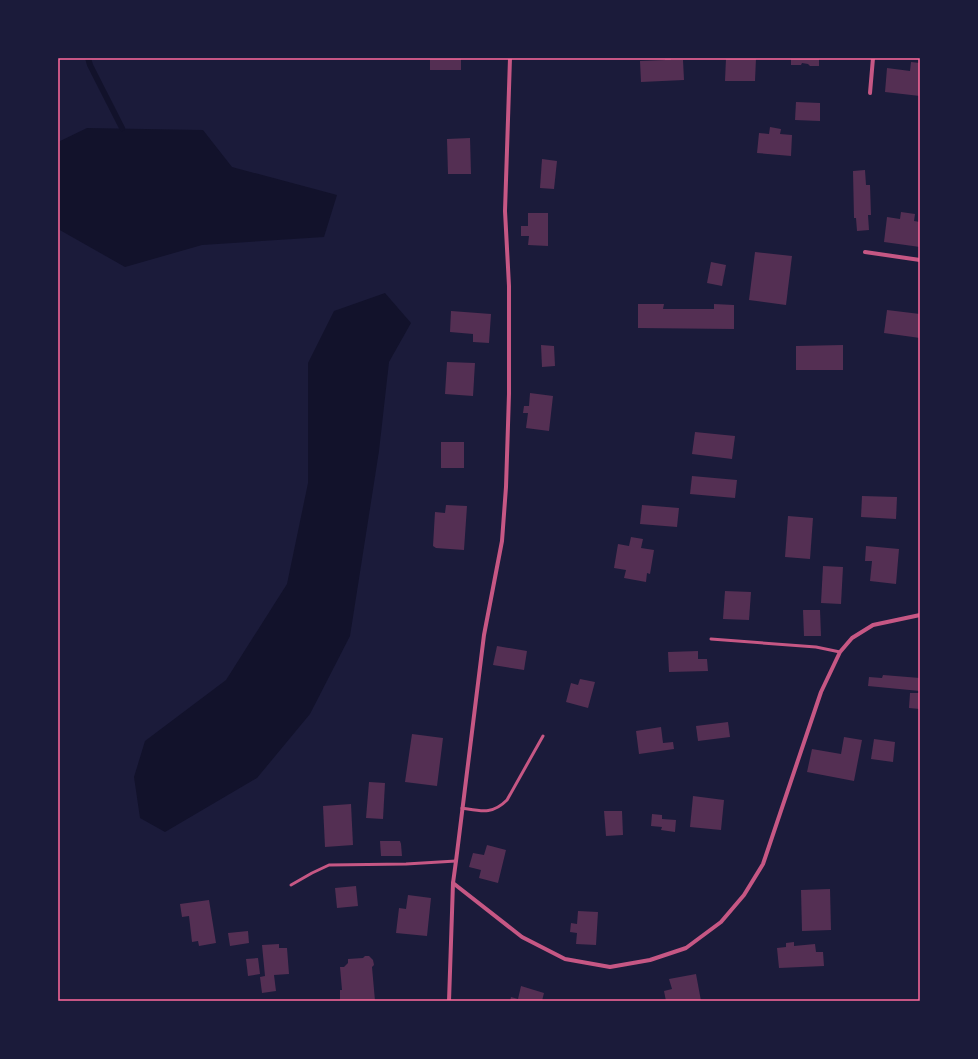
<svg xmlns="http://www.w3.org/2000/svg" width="978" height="1059" font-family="'Source Sans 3',sans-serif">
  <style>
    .water { fill: #12122b }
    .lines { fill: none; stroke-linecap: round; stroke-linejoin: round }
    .stream { stroke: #12122b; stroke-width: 6 }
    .building { fill: #542f53 }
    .service { stroke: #c65784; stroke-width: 3 }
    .minor { stroke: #c65784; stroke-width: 4 }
    .neatline { fill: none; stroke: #ff6b9d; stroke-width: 1.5 }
  </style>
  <rect width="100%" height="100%" fill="#1b1b3a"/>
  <!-- water -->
  <g class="water">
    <polygon points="87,128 203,130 232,167 337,195 324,237 202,245 125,267 58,229 58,142"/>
    <polygon points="385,293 411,323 389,362 379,451 350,636 310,714 257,778 165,832 140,818 134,777 145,741 226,680 287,584 308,483 308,363 334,311"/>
  </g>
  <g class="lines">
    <!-- stream -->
    <polyline class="stream" points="88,58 90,65 122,128"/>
  </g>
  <!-- building -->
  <g class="building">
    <rect x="430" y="58" width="31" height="12"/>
    <polygon points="665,58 671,58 671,60 683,60 684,80 641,82 640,61 665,60"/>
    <polygon points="726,58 756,58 755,81 725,81"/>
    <polygon points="791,58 819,58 819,66 810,66 808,64 802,63 801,65 791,65"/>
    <polygon points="911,62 920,63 920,96 885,92 887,68 910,71"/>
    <polygon points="796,102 820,103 820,121 795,120"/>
    <polygon points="770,127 781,129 780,134 792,135 791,156 757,153 759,133 769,134"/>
    <polygon points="470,138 471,174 448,174 447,139"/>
    <polygon points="542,159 557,161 554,189 540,188"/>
    <polygon points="865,170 866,185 870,185 871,215 868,215 869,230 857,231 856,218 854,218 853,171"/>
    <polygon points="901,212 915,214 914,221 920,222 920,247 884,242 887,217 900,219"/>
    <polygon points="528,213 548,213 548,246 528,245 529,236 521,236 521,226 528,226"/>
    <polygon points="755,252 792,256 786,305 749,300"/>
    <polygon points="711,262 726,265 722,286 707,283"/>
    <polygon points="638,304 664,304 663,309 714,309 714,304 734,305 734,329 638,328"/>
    <polygon points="887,310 920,314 920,338 884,333"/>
    <polygon points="451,311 491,314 489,343 473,342 473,334 450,332"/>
    <polygon points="541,345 554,346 555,366 542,367"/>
    <polygon points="843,345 843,370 796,370 796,346"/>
    <polygon points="447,362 475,363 473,396 445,394"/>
    <polygon points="530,393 553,396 549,431 526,428 528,413 523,413 524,406 529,406"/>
    <polygon points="695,432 735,436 732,459 692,454"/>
    <rect x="441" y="442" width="23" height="26"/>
    <polygon points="692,476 737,480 735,498 690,494"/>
    <polygon points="862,496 897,497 896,519 861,517"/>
    <polygon points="446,505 467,506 464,550 436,548 433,546 435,512 445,513"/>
    <polygon points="642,505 679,508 677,527 640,524"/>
    <polygon points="788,516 813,518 810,559 785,557"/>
    <polygon points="631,537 643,539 641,548 654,550 650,574 647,573 646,582 624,578 626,570 614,568 618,544 629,546"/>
    <polygon points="866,546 899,549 896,584 870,581 872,561 865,561"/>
    <polygon points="823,566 843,567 841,604 821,603"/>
    <polygon points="725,591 751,592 749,620 723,619"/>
    <polygon points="803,610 820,610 821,636 804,636"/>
    <polygon points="497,646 527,651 524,670 493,665"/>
    <polygon points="698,651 698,659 707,659 708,671 669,672 668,652"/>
    <polygon points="883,675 920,678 920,691 868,686 869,677 882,678"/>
    <polygon points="580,679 595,682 588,708 566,702 571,683 578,685"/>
    <polygon points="910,693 920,693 920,709 909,708"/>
    <polygon points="728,722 730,737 698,741 696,726"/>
    <polygon points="661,727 663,743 673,742 674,749 639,754 636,731"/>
    <polygon points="412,734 443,738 437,786 405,782"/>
    <polygon points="844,737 862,740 854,781 807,772 812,749 841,754"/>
    <polygon points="874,739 895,742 893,762 871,759"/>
    <polygon points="369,782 385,783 383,819 366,818"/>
    <polygon points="693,796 724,800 721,830 690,827"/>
    <polygon points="351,804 353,845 325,847 323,806"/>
    <polygon points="604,811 622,811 623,835 606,836"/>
    <polygon points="652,814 662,815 662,819 676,820 675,832 661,830 662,827 651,826"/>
    <polygon points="380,841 400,841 401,844 402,856 381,856"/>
    <polygon points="487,845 506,850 498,883 479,878 481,870 469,867 473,853 484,855"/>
    <polygon points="356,886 358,906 337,908 335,888"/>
    <polygon points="830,889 831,930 802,931 801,890"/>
    <polygon points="408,895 431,898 427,936 396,933 399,908 406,909"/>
    <polygon points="209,900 216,943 199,946 198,941 192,942 189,916 182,917 180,904"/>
    <polygon points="578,911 598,912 596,945 576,944 577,933 570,932 571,923 577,924"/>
    <polygon points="248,931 249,943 230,946 228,933"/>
    <polygon points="794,942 794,946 815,944 816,952 823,952 824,966 779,968 777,948 786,947 786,943"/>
    <polygon points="279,944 279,948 287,948 289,974 274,975 276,991 262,993 260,977 265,976 262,945"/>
    <polygon points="365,956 369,956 373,960 374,965 372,967 375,1001 340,1001 340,990 342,990 340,967 344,967 348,963 348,959 363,958"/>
    <polygon points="258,958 260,974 248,976 246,959"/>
    <polygon points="696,974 701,1001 666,1001 664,991 672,989 669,979"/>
    <polygon points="521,986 544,993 542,1001 510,1001 511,997 518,999"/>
  </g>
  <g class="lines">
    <!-- service -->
    <g class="service">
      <polyline points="711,639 816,647 840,652"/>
      <path d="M462 808C481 811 492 815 507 800L543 736"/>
      <polyline points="291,885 312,873 329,865 406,864 456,861"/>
    </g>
    <!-- minor -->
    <g class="minor">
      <polyline points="870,93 873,58"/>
      <polyline points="865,252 920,260"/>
      <polyline points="453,883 522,937 565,959 610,967 650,960 686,948 721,922 744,895 763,864 821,692 840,652 852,638 873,625 920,615"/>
      <polyline points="449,1001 453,883 456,861 484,635 502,541 506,487 509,394 509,286 505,211 510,58"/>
    </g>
  </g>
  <!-- border -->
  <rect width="978" height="1059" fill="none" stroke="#1b1b3a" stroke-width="118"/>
  <rect x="59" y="59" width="860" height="941" class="neatline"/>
</svg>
